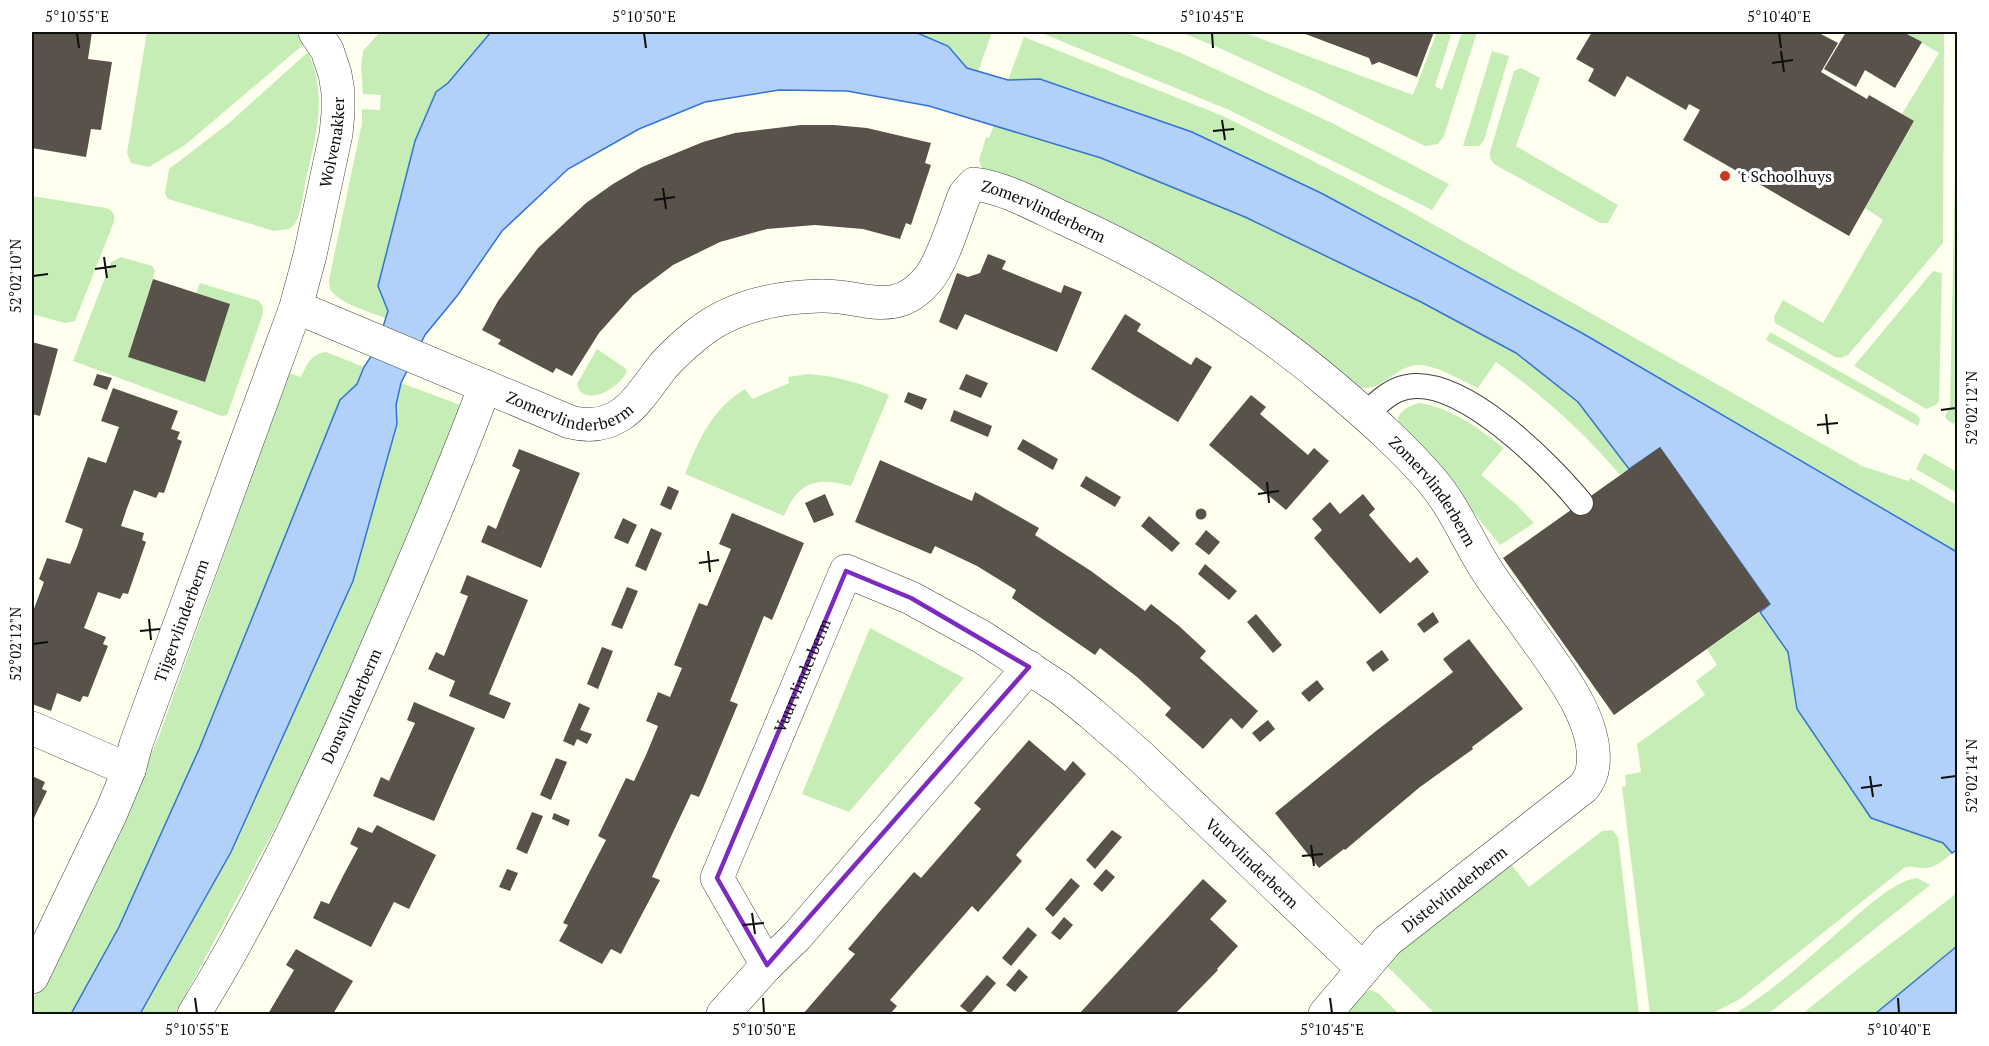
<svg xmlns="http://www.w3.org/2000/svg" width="1989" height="1046" font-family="'PT Serif',serif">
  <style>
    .green { fill: #c7edb7 }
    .water { fill: #b1d0fa; stroke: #3373d6; stroke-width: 1.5 }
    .building { fill: #58524a }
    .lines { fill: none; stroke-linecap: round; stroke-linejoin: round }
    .service-casing { stroke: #424242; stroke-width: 26 }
    .minor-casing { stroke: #424242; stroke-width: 34 }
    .service { stroke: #fff; stroke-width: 24 }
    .minor { stroke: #fff; stroke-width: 33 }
    .marked { fill: none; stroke: #7b2cbf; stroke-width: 4.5; stroke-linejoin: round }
    .ticks { fill: none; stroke: #0f0f0f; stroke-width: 2 }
    .poi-dot { fill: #c8381d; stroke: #fff; stroke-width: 2 }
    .labels { text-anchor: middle; stroke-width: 6; stroke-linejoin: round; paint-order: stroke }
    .street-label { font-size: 16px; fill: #0f0f0f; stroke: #fff }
    .poi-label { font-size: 16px; fill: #0f0f0f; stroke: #fff; text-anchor: start }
    .neatline { fill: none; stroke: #0f0f0f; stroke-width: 2 }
    .ticks-label { font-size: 15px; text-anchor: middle; fill: #0f0f0f }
  </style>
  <rect width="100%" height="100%" fill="#fffff0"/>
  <!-- green -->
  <g class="green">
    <polygon points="147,32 296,32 304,44 185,145 149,167 131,163 127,153"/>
    <path d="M380 32H491L448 83 436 92 378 286 388 311 387 319C373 313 342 304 333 293 329 289 329 285 329 280L362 123V109L380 110 381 95 363 94 361 66 363 51Z"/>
    <polygon points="915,32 992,32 978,72 967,68 948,46"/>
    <polygon points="1039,32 1125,32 1181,53 1332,123 1449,184 1432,210 1229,110"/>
    <polygon points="1180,32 1243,32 1413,95 1437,32 1444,32 1451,35 1435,86 1442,90 1462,32 1477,32 1444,136 1438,144 1425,146 1317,93 1215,46"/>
    <polygon points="1903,32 1948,32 1944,34 1943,243 1848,355 1841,358 1835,357 1775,323 1774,317 1783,300 1823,323 1883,220 1865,208 1914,122 1902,114 1939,53"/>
    <polygon points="1024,37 1223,116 1303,156 1397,204 1862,466 1908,481 1910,478 1957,505 1957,552 1582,333 1321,193 1192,132 1008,80"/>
    <polygon points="1492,51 1509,56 1484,140 1479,146 1463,146"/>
    <path d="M308 52C328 96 316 135 306 179 303 194 302 210 295 224L289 229 274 231 168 199 165 193 169 169 229 123Z"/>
    <polygon points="1521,68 1540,78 1516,146 1618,205 1608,223 1600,223 1494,164 1490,158 1490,152 1514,71"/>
    <polygon points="1957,78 1958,415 1954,424 1947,420 1945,416 1950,406"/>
    <path d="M994 125 1101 158 1245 217 1421 302 1516 353 1578 402 1629 469 1620 475C1583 431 1542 395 1496 362L1478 388C1460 380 1440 367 1421 365 1396 363 1383 394 1357 387L982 170 979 160 986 137 989 138Z"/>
    <path d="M32 196 106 208C114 211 116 216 113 224L75 321 65 323 32 314Z"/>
    <polygon points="121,257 152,266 155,271 128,357 205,381 196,293 200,283 259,301 263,307 263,314 227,415 222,416 73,361 111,262"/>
    <polygon points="1933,271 1942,273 1939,401 1936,405 1926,409 1854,366"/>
    <polygon points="1770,332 1917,415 1920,420 1918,426 1766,340"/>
    <path d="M597 349 625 368 627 371C621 387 583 410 577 384Z"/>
    <path d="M326 352 364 367 357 384 340 400 200 747 119 927 71 1014H32V1001L88 894 159 736 289 373 301 377C307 364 311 354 326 352Z"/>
    <path d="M808 374C838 376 862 384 889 395L851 486C816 476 798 482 784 516L685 474C699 439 712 409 745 389L752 399 789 383 788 377Z"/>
    <polygon points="401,383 466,407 296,789 175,1014 140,1014 231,852 353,581 397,424 396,405"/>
    <path d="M1419 403C1452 408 1478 428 1504 448L1481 475 1517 505 1534 523 1500 545 1458 493 1397 421C1400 410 1408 406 1419 403Z"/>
    <polygon points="1924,453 1957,472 1957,493 1916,469"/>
    <path d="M1760 612 1788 652 1797 709 1871 818 1944 843 1952 853C1944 860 1936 868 1924 868 1916 868 1912 865 1904 868L1740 999 1711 1014H1650L1622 787 1626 786 1625 775 1641 772 1637 744 1705 695 1696 681 1717 665 1707 649Z"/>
    <polygon points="870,628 964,678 849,812 802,794"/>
    <polygon points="1612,830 1618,837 1639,1014 1435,1014 1383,962 1510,863 1529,887 1602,831"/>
    <path d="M1917 878 1930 885 1768 1014H1734C1770 993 1803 963 1835 935 1855 918 1891 881 1917 878Z"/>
    <polygon points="1957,893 1957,945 1875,1014 1802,1014 1863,965"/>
    <polygon points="1370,990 1378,993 1399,1014 1343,1014 1366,992"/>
  </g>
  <!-- water -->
  <g class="water">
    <polygon points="491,32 915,32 948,46 967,68 1008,80 1040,79 1192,132 1321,193 1582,333 1957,552 1958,849 1952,853 1943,843 1871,818 1797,709 1788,652 1760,612 1770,604 1660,448 1629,469 1578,402 1516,353 1421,302 1245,217 1101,158 929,106 847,91 779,90 705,102 639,129 568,169 502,231 457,296 425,335 401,383 396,405 397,424 353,581 231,852 140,1014 71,1014 119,927 200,747 340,400 357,384 364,367 376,349 388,311 378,286 415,141 436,92 448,83"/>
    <polygon points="1957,946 1957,1014 1875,1014"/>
  </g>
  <!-- building -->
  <g class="building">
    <polygon points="32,32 92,32 88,59 112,62 101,130 91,129 86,157 32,148"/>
    <polygon points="1300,32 1434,32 1417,77 1379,62 1372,65 1369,58"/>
    <polygon points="1592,32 1817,32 1838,43 1821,72 1867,99 1869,95 1914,121 1849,236 1683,140 1700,110 1689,104 1686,110 1627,76 1615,97 1588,81 1594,69 1576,59"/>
    <polygon points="1846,32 1903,32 1922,42 1895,88 1865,70 1856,87 1824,69"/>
    <polygon points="801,125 834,125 867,128 931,143 925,163 931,165 911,225 906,223 900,239 863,229 815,225 767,229 720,242 673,265 633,295 599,333 572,376 556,368 553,373 498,344 501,340 482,330 498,301 538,248 586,203 613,184 642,167 703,142 735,133"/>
    <polygon points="988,254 1006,261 1002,269 1061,293 1064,285 1082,292 1057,352 965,314 957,330 939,322 957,273 968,277 980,273"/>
    <polygon points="153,279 230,304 205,382 128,357"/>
    <polygon points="1125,314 1141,324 1137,331 1191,365 1196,357 1212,367 1178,422 1091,369"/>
    <polygon points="32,342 58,349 40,416 32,414"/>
    <polygon points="97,374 112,378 107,390 93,385"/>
    <polygon points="966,374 988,383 981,398 959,389"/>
    <polygon points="113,388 178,411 171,429 180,432 177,439 182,441 164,493 159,492 156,498 134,490 127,508 121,526 144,533 142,540 146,542 128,594 123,593 120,599 98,592 84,628 106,637 103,644 108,646 88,697 83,696 80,702 57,693 51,711 32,704 32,614 44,582 39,579 47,558 70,564 77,547 83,529 65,522 88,457 106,463 119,427 101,421"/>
    <polygon points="908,392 927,399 922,410 904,402"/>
    <polygon points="1251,395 1266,407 1260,414 1308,455 1314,448 1329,461 1286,510 1209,445"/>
    <polygon points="954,410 992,426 988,437 950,421"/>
    <polygon points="1023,439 1058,459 1053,470 1017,449"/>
    <polygon points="1660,447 1770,604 1614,715 1503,558"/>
    <polygon points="519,449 580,473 541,568 481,542 488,525 496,529 508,499 520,470 512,466"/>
    <polygon points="880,460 972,501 975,492 1039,528 1035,535 1091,571 1145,611 1151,604 1179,626 1206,651 1200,658 1258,711 1242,729 1231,718 1203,749 1165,715 1171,708 1137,677 1100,648 1095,655 1012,598 1016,590 977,566 935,546 931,554 855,522"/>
    <polygon points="1086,476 1121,497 1115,507 1080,486"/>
    <polygon points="668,486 679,491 671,510 660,505"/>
    <polygon points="825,494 834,515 814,523 805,503"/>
    <polygon points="1363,494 1375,509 1369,515 1410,563 1417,557 1429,572 1380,614 1314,538 1322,530 1312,519 1330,502 1340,514"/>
    <circle cx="1201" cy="514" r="5.5"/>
    <polygon points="732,513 804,543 772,620 764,616 730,701 738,704 706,781 699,797 691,794 652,877 660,880 621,954 611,949 602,964 559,941 568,925 563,923 606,840 598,836 626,778 634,781 646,755 658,726 646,721 658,692 670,697 682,668 674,665 699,603 707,606 731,549 719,544"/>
    <polygon points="1149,516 1180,543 1172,552 1141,526"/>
    <polygon points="623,518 637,525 628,544 614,538"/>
    <polygon points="651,528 662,533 646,571 635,566"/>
    <polygon points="1206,530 1220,542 1209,555 1195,544"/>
    <polygon points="1205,564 1237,591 1229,600 1198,574"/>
    <polygon points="467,575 528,600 489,694 511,703 504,719 449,696 455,681 428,669 436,652 444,656 468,596 460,593"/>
    <polygon points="627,587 638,591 622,629 611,625"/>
    <polygon points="1433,612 1439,622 1424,633 1417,624"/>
    <polygon points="1256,614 1282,645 1273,653 1247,622"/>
    <polygon points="1469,639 1523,709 1472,747 1473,749 1420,787 1345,850 1344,849 1319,868 1275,813 1376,731 1453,672 1443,659"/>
    <polygon points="602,647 613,651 598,689 587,684"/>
    <polygon points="1382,650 1389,660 1373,672 1366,662"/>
    <polygon points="1317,680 1324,689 1309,702 1301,693"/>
    <polygon points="414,702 475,728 434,821 373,796 381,777 389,781 415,723 407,720"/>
    <polygon points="579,703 590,708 580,730 592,734 587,744 577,739 574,746 563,741"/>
    <polygon points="1268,720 1275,729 1260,742 1252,733"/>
    <polygon points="1029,740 1065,771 1073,761 1086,774 1016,855 1022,861 978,912 972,906 890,1000 897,1006 890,1014 803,1014 855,954 848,949 881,910 914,872 921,878 981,809 974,803"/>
    <polygon points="556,758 567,762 551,800 540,795"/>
    <polygon points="32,776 45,782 42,789 47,791 32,822"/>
    <polygon points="532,812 543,816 527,854 516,849"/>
    <polygon points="554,813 570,820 568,826 552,819"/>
    <polygon points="377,825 436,855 409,909 394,902 371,947 313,918 321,901 329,904 343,876 358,848 350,844 358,827 372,833"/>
    <polygon points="1112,830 1122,837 1095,869 1086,860"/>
    <polygon points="507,869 518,873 510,891 499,887"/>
    <polygon points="1106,869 1115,877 1102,892 1093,884"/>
    <polygon points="1071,878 1080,886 1053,917 1045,909"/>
    <polygon points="1203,879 1227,901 1210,919 1238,946 1217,969 1218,970 1175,1014 1079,1014"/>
    <polygon points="1064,917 1073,925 1060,940 1051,933"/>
    <polygon points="1028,927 1037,935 1011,966 1002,958"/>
    <polygon points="296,949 353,981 333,1014 268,1014 294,970 286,965"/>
    <polygon points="1019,969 1028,977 1015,992 1006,985"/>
    <polygon points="987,975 996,983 970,1014 960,1006"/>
  </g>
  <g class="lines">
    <!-- service casing -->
    <g class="service-casing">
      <path id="service" d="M1366 414C1378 403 1390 390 1407 387 1462 376 1549 464 1581 503"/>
    </g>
    <!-- minor casing -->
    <g class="minor-casing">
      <g id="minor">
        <path id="s1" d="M296 307 570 422C620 434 637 400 663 366 673 355 685 344 696 335 730 307 777 297 820 296 862 294 895 321 929 278 943 261 956 216 965 194L974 184C1005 188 1035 205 1063 218 1163 263 1253 318 1336 389 1370 418 1403 447 1432 481 1454 507 1466 537 1484 566 1495 584 1508 601 1521 618 1548 658 1603 720 1592 771 1591 777 1587 782 1584 787L1387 941 1325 1014"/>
        <polyline points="32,728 129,770"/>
        <path id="s2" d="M767 965 717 878 846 571 911 598 982 637 1061 689 1092 714 1139 755 1363 969"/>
        <path id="s3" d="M32 977 111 813 129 770 136 744 296 307 310 255 336 134 338 113V92L335 74 327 50 315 32"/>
        <path id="s4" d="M194 1014C265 899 322 774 376 650 414 563 452 475 485 386"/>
        <polyline points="723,1014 767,965 797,936 1029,667"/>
      </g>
    </g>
    <!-- service -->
    <use href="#service" class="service"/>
    <!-- minor -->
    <use href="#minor" class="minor"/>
  </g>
  <!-- marked area -->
  <path class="marked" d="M846 571 911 598 1029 667 767 965 717 878Z"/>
  <!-- ticks -->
  <path class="ticks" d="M77 33 79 48M644 33 646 48M1212 33 1213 48M1779 33 1781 48M1781 51 1784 72M1772 63 1793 60M1222 120 1225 140M1213 131 1234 129M663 188 666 209M654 200 675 197M104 257 107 278M95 269 116 266M33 276 48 274M1941 410 1956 408M1826 414 1828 434M1817 425 1838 423M1267 482 1269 503M1258 494 1279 491M708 551 710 572M699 563 719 560M149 619 151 640M140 631 160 629M33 644 48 642M1870 776 1873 797M1941 778 1956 776M1861 788 1882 785M1311 845 1314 866M1302 856 1323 854M752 913 755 934M743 925 764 923M195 998 197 1013M763 998 764 1013M1330 998 1332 1013M1898 998 1899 1013"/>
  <!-- markers -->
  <circle class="poi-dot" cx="1725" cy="176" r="6"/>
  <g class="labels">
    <!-- street labels -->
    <g class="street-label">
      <text dy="6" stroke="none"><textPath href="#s3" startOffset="890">Wolvenakker</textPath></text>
      <text dy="6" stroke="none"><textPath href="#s1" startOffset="890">Zomervlinderberm</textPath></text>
      <text dy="6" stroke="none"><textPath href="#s1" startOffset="296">Zomervlinderberm</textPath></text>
      <text dy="6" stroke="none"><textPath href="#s1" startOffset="1376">Zomervlinderberm</textPath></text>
      <text dy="6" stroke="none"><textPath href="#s3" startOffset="387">Tijgervlinderberm</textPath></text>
      <text dy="6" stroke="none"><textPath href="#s2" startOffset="320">Vuurvlinderberm</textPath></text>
      <text dy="6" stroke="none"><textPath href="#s4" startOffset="346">Donsvlinderberm</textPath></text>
      <text dy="6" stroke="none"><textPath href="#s2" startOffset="938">Vuurvlinderberm</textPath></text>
      <text transform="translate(1454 889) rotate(-38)" y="6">Distelvlinderberm</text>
    </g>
    <!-- poi labels -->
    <g class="poi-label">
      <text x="1737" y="182">'t Schoolhuys</text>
    </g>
  </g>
  <!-- border -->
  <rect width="1989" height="1046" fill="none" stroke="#ffffff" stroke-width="66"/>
  <rect x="33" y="33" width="1923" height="980" class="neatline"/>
  <g class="ticks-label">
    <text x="77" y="22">5°10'55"E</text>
    <text x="644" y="22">5°10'50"E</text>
    <text x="1212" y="22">5°10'45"E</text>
    <text x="1779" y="22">5°10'40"E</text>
    <text transform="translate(16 276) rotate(-90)" y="5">52°02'10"N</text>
    <text transform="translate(1972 408) rotate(-90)" y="5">52°02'12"N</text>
    <text transform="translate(16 644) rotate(-90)" y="5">52°02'12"N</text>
    <text transform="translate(1972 776) rotate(-90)" y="5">52°02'14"N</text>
    <text x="197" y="1035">5°10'55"E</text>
    <text x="764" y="1035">5°10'50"E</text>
    <text x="1332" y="1035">5°10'45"E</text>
    <text x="1899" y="1035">5°10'40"E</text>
  </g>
</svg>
